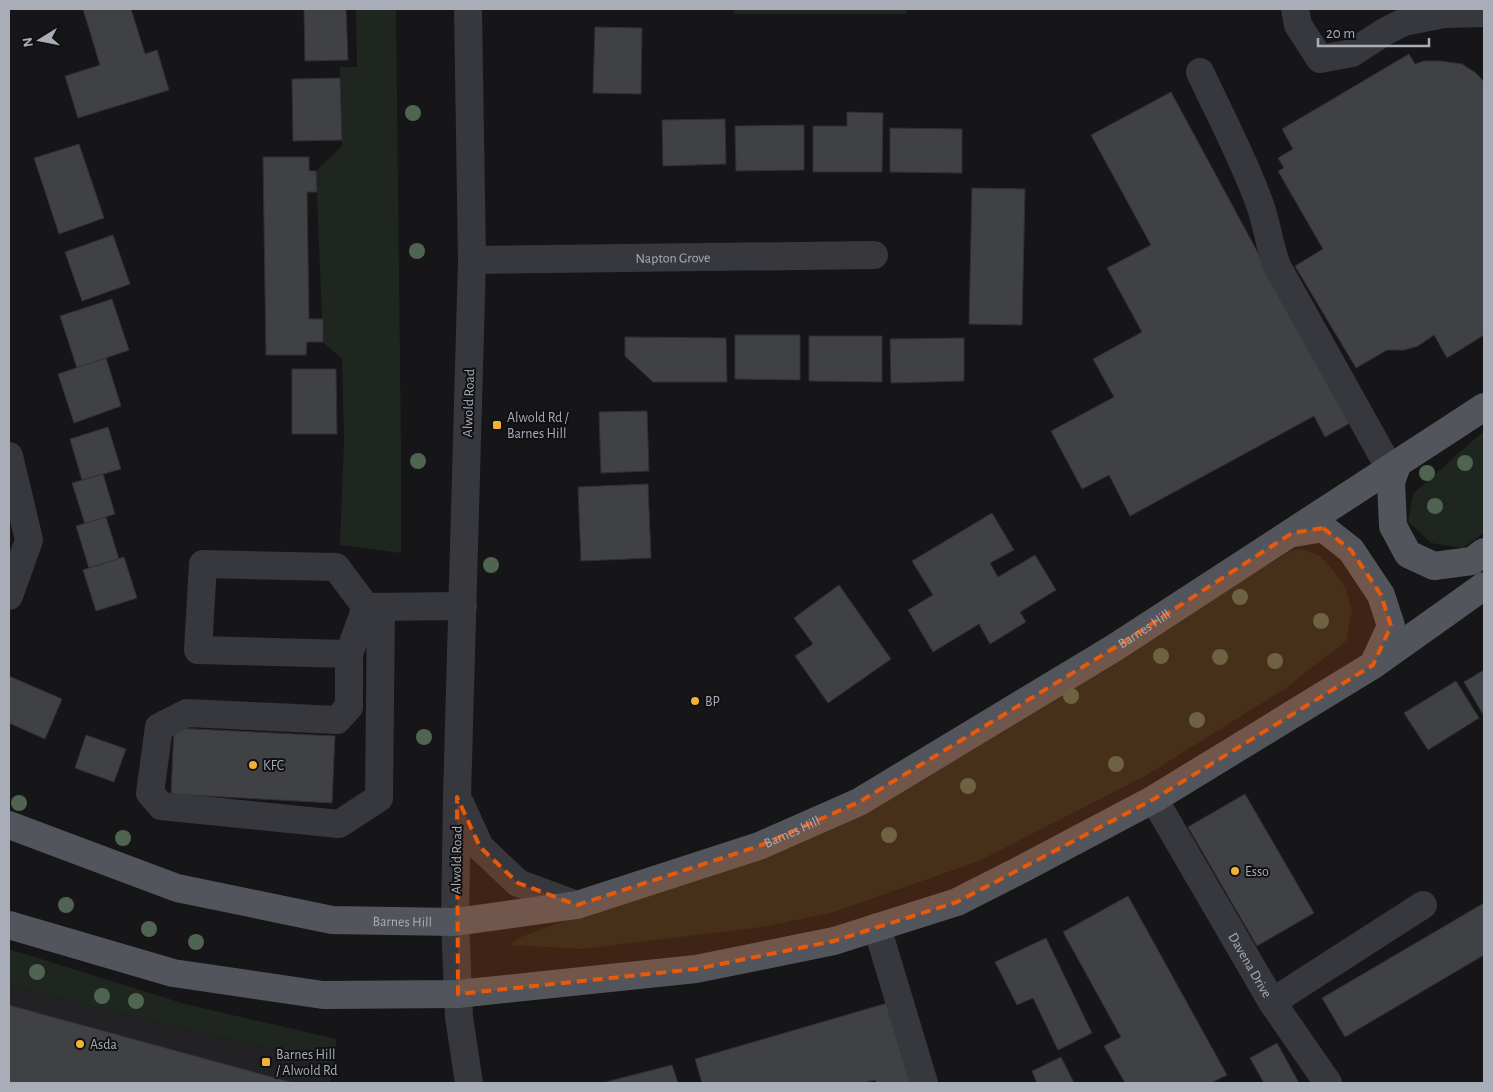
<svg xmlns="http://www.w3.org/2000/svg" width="1493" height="1092" font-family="'Alegreya Sans',sans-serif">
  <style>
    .built { fill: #222225 }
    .green { fill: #1e261f }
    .building { fill: #404145; stroke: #303034 }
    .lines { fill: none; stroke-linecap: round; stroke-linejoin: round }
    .minor { stroke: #37383d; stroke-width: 28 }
    .major { stroke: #53555c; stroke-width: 28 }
    .tree { fill: #506452 }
    .marked { fill: #e8590c; fill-opacity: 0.2; stroke: #e8590c; stroke-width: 4; stroke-dasharray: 10 6; stroke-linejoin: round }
    .poi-dot { fill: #f2b134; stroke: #111113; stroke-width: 2 }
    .labels { text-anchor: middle; stroke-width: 4; stroke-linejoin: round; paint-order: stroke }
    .street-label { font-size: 14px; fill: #a8adb8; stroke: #111113 }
    .poi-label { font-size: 14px; fill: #a8adb8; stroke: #111113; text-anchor: start }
  </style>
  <rect width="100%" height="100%" fill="#161618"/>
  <!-- built -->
  <polygon class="built" points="9,986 335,1065 330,1083 9,1083"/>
  <!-- green -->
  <g class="green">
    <polygon points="356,9 396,9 401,449 401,553 340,545 344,439 342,359 323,342 316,171 342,146 340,67 357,67"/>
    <rect x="734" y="9" width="173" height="5"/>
    <polygon points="1484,431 1484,533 1463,548 1431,543 1408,521 1413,494"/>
    <polygon points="1302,549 1320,556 1334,571 1345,587 1352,610 1346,641 1286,688 1145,776 979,861 831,913 762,927 582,949 509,945 521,937 553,925 755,861 1076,683 1290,551"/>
    <polygon points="9,949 185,1004 336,1039 335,1065 9,986"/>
  </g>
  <!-- building -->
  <g class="building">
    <polygon points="83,9 131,9 145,54 157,50 169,90 78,118 65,76 100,65"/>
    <polygon points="304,9 346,9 348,60 305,61"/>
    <polygon points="595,27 642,28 641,94 593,93"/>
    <polygon points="1409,54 1415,64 1424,61 1441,61 1462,64 1476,73 1484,82 1484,335 1447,358 1434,335 1418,346 1404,350 1387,350 1356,368 1295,266 1323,249 1278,171 1284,168 1278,158 1293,149 1282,129"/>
    <polygon points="340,78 342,140 293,141 292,79"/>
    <polygon points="1171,92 1350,423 1325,437 1314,416 1130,516 1109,475 1082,489 1051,431 1114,397 1093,359 1142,332 1107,268 1151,245 1091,135"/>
    <polygon points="847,112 883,113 882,172 813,172 813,126 847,126"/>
    <polygon points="725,119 726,164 663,166 662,120"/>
    <polygon points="804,125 804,170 736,171 735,126"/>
    <polygon points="890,128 962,129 962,173 890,172"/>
    <polygon points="79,144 104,218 59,234 34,158"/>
    <polygon points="263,157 309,157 309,171 316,171 317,192 307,192 309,319 323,319 323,342 307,342 306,355 266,355"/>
    <polygon points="972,188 1025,189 1022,325 969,324"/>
    <polygon points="113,235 130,284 82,301 65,252"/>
    <polygon points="112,299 129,350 77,368 60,316"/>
    <polygon points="735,335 800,335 800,380 735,379"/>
    <polygon points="809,336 882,336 882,382 809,381"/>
    <polygon points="625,337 726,338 727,382 653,382 625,356"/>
    <polygon points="964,338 964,381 891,383 890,339"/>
    <polygon points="106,358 121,406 74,423 58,374"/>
    <polygon points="292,369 336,369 337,434 292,434"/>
    <polygon points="647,411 649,471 601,473 599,412"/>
    <polygon points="108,427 121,469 82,480 70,439"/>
    <polygon points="103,474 115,514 85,524 72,483"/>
    <polygon points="648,484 651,558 581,561 578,487"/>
    <polygon points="992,513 1014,550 990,563 998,577 1035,555 1056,590 1020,612 1026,622 990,644 979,624 933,652 908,610 933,595 912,561"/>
    <polygon points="106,517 119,559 89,568 76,526"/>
    <polygon points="124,557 137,598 96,611 83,570"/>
    <polygon points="839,585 891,659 828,703 795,656 813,644 794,618"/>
    <polygon points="1484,670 1484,716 1464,682"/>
    <polygon points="9,676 62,699 45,739 9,723"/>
    <polygon points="1456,681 1479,718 1428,750 1404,713"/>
    <polygon points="174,728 335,736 332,803 171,794"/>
    <polygon points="86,735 126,749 114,782 75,768"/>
    <polygon points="1245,794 1314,913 1257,946 1188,827"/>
    <polygon points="1128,896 1227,1075 1211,1083 1125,1083 1104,1046 1121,1037 1063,932"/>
    <polygon points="1484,903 1484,955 1345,1037 1322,998"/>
    <polygon points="1046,938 1092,1033 1058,1050 1033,998 1017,1005 995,962"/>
    <polygon points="891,1002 913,1083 876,1083 875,1080 863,1083 702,1083 695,1059"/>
    <polygon points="9,1005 294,1083 9,1083"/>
    <polygon points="1277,1043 1299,1083 1264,1083 1250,1058"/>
    <polygon points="1061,1057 1074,1083 1037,1083 1032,1071"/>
    <polygon points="672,1065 678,1083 602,1083"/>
  </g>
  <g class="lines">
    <!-- minor -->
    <g class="minor">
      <polyline points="468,9 472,260 457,797 455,922 459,1017 469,1083"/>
      <polyline points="1295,9 1298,25 1320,59 1352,53 1386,31 1404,22 1444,14 1484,13"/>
      <path d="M1200 72C1220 115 1243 158 1259 202 1267 223 1269 245 1277 266L1390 469"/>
      <path id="s1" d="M472 260 874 255"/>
      <polyline points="9,456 29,540 9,596"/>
      <polygon points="203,564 336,567 366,607 349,654 198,650"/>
      <polyline points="366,607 463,606"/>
      <polyline points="349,654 349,707 337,720 187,713 159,727 150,793 161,806 339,824 379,798 381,607"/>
      <path id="s2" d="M1154 799 1272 1002 1423 905"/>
      <polyline points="460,803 480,847 518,883 577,905"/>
      <polyline points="877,927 924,1083"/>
      <polyline points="1272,1002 1328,1083"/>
    </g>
    <!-- major -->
    <g class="major">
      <polyline points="1397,465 1391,482 1393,526 1408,554 1434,566 1472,561 1484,552"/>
      <polyline points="1294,533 1323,528 1351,550 1381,595 1391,626 1373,665"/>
      <path id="s3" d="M9 825 177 888 332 920 455 922 577 905 759 846 859 802 1114 648 1484 407"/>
      <polyline points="9,925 173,973 323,995 458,994 648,974 696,969 834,941 957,902 1022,869 1154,799 1373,665 1484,586"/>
    </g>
  </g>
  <!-- trees -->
  <g class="tree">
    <circle cx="413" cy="113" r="8"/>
    <circle cx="417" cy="251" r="8"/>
    <circle cx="418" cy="461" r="8"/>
    <circle cx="1465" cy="463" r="8"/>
    <circle cx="1427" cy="473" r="8"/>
    <circle cx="1435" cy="506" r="8"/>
    <circle cx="491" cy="565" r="8"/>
    <circle cx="1240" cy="597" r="8"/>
    <circle cx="1321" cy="621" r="8"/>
    <circle cx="1161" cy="656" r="8"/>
    <circle cx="1220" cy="657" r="8"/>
    <circle cx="1275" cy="661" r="8"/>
    <circle cx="1071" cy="696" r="8"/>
    <circle cx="1197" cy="720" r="8"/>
    <circle cx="424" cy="737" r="8"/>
    <circle cx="1116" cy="764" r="8"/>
    <circle cx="968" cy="786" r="8"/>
    <circle cx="19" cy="803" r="8"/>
    <circle cx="889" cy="835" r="8"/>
    <circle cx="123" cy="838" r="8"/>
    <circle cx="66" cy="905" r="8"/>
    <circle cx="149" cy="929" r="8"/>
    <circle cx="196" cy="942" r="8"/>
    <circle cx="37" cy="972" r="8"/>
    <circle cx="102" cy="996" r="8"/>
    <circle cx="136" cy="1001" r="8"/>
  </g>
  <!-- marked area -->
  <path class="marked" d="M1323 528 1351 550 1381 595 1391 626 1373 665 1154 799 957 902 834 941 696 969 458 994 457 797 480 847 518 883 577 905 759 846 859 802 1114 648 1292 533Z"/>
  <!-- markers -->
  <g class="poi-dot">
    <rect x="492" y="420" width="10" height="10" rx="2.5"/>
    <circle cx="695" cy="701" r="5"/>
    <circle cx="253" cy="765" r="5"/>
    <circle cx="1235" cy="871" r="5"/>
    <circle cx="80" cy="1044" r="5"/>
    <rect x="261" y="1057" width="10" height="10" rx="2.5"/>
  </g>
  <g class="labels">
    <!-- street labels -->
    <g class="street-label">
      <text dy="5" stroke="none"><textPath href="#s1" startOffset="201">Napton Grove</textPath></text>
      <text transform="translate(468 403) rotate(-88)" y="5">Alwold Road</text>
      <text dy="5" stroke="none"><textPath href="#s3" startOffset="1218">Barnes Hill</textPath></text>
      <text dy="5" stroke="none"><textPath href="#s3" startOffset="811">Barnes Hill</textPath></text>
      <text transform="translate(456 860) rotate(-89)" y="5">Alwold Road</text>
      <text dy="5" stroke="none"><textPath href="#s3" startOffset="408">Barnes Hill</textPath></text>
      <text dy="5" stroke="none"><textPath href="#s2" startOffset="192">Davena Drive</textPath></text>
    </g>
    <!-- poi labels -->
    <g class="poi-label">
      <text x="507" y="422">Alwold Rd /<tspan x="507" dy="16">Barnes Hill</tspan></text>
      <text x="705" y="706">BP</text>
      <text x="263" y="770">KFC</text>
      <text x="1245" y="876">Esso</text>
      <text x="90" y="1049">Asda</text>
      <text x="276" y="1059">Barnes Hill<tspan x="276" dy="16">/ Alwold Rd</tspan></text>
    </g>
  </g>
  <!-- border -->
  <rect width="1493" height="1092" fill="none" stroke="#a8adb8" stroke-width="20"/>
  <!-- north arrow -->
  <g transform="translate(40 40) rotate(260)" stroke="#111113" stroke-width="4" paint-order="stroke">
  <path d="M0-4L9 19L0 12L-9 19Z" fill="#a8adb8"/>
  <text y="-8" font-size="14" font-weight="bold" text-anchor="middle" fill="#a8adb8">N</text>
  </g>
  <!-- scale -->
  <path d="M1318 38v8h111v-8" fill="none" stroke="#a8adb8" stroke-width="2.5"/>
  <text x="1326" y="38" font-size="15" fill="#a8adb8" stroke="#111113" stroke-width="4" paint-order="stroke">20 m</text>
</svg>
